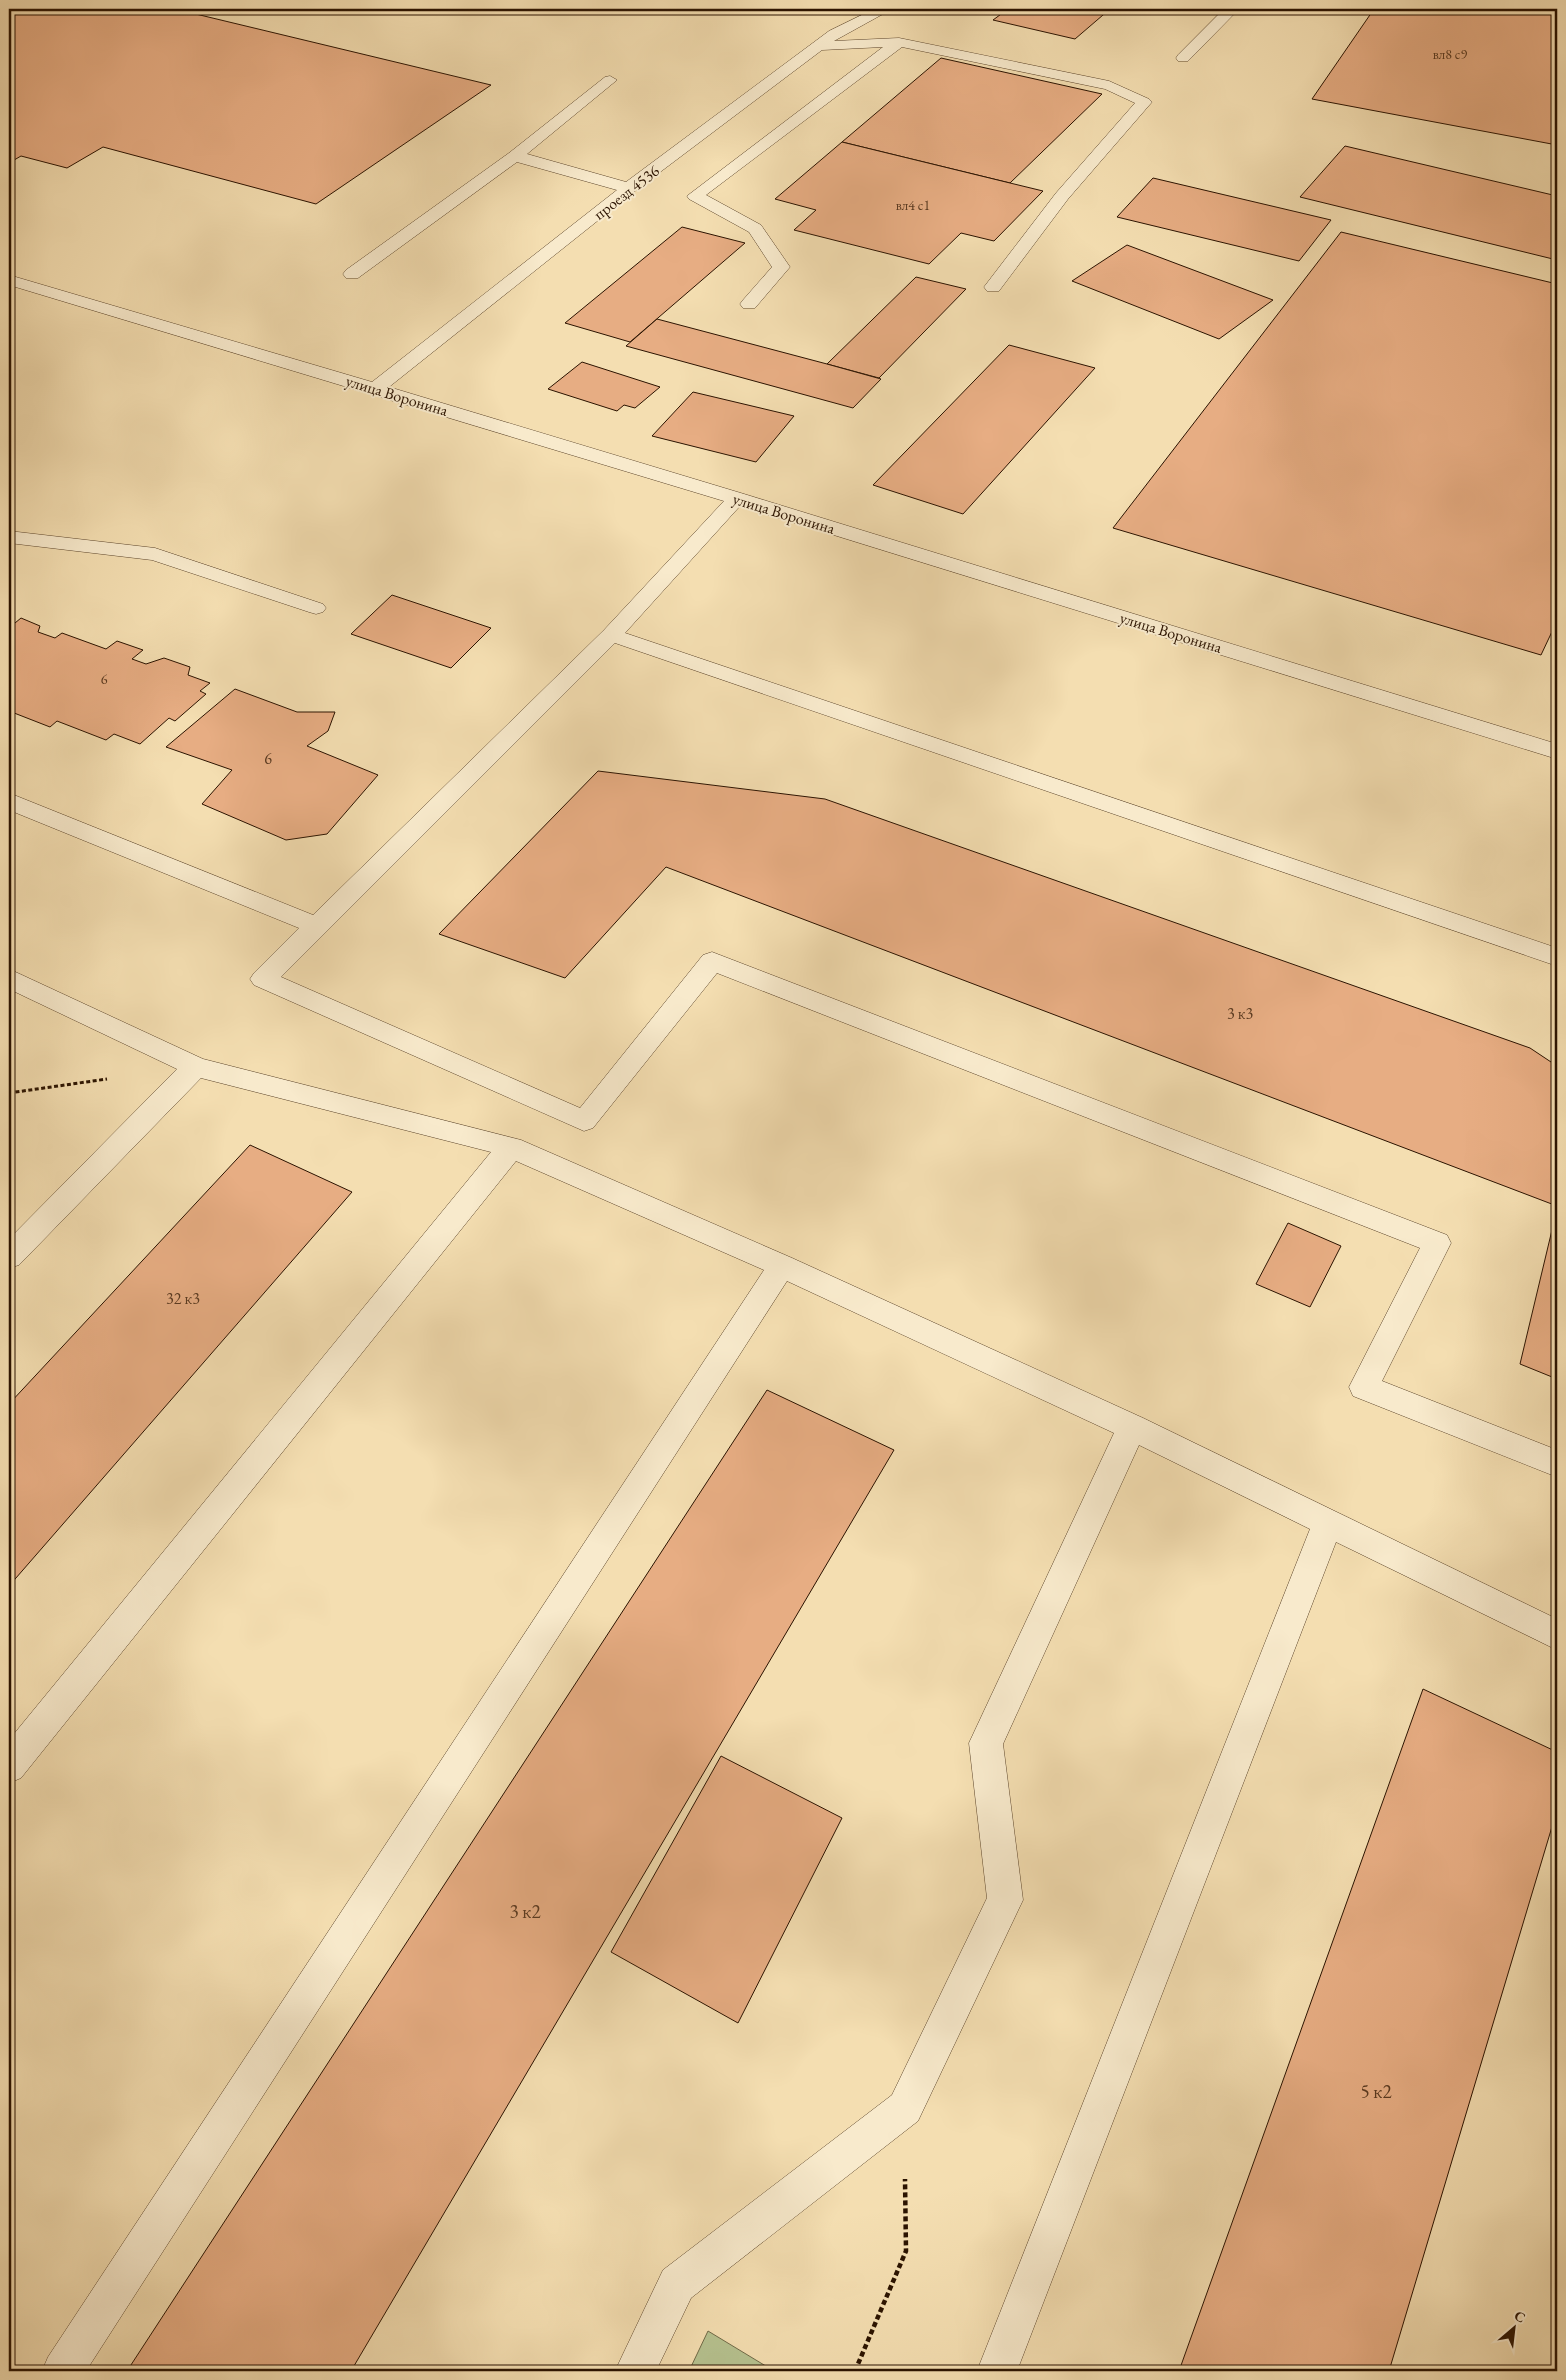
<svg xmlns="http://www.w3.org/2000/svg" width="1566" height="2380" font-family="'EB Garamond',serif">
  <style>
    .green { fill: #b6c290; stroke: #706a48 }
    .building { fill: #e7ad83; stroke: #2b1300 }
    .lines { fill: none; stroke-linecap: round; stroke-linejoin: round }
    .minor-casing { stroke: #5d462c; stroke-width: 1 }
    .path-far1 { stroke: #2b1300; stroke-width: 3; stroke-dasharray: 4 2.5; stroke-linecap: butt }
    .path { stroke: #2b1300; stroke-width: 4.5; stroke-dasharray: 5 3; stroke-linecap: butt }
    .minor { fill: #f8eacc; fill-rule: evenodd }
    .labels { text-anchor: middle; stroke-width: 4; stroke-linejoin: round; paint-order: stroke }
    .far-number-label { font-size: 14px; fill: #5a3a21 }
    .far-street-label { font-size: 16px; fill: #2b1300; stroke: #f8eacc }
    .number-label { font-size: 16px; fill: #5a3a21 }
    .near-number-label { font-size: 19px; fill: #5a3a21 }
  </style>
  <rect width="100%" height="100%" fill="#f4deb1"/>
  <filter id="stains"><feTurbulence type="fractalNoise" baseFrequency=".004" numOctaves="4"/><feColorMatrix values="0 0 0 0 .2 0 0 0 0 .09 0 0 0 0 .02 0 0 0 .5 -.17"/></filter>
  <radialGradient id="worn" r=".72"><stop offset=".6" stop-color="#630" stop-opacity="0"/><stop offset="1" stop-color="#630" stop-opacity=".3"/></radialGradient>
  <!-- green -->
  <polygon class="green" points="708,2331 774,2371 689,2371"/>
  <!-- building -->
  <g class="building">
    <polygon points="9,9 175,9 491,85 316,204 103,147 67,168 21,156 9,163"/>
    <polygon points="1008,9 1110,9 1075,39 993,20"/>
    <polygon points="1374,9 1557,9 1557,145 1312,99"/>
    <polygon points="941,58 1102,94 1010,183 842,142"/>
    <polygon points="842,142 1010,183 1043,191 994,241 961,233 929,264 794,230 816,210 775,199"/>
    <polygon points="1345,146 1557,196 1557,260 1300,197"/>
    <polygon points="1153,178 1331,220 1299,261 1117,217"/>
    <polygon points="682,227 745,243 630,342 565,323"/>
    <polygon points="1341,232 1557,284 1557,621 1541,655 1113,528"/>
    <polygon points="1127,245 1273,300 1219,339 1072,281"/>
    <polygon points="916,277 966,289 879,378 827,364"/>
    <polygon points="657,319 827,364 881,379 853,408 626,346"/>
    <polygon points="1009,345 1095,368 963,514 873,485"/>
    <polygon points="582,362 660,387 635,408 624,405 617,411 548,389"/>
    <polygon points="693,392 794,416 756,462 652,436"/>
    <polygon points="392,595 491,628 451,668 351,634"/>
    <polygon points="21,618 40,626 38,632 55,638 62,633 106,649 117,641 143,650 132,659 146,664 164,658 190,667 188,675 210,683 200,691 206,694 175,721 169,718 140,744 114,734 106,740 57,721 50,727 9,711 9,628"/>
    <polygon points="235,689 297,712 335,712 328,731 307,746 378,775 327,834 286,840 202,804 232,770 166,747"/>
    <polygon points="598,771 825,799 1530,1048 1557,1066 1557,1206 666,867 565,978 439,934"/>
    <polygon points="250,1145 352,1192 9,1586 9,1404"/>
    <polygon points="1557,1209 1557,1379 1520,1364"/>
    <polygon points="1288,1223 1341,1246 1310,1307 1256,1284"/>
    <polygon points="767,1390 894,1450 351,2371 127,2371"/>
    <polygon points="1423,1689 1557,1752 1557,1810 1389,2371 1179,2371"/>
    <polygon points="721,1756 842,1818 738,2023 611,1952"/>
  </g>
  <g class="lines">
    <!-- minor casing -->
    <g class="minor-casing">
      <g id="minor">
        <polygon points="874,9 892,9 834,41 899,38 1109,81 1149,99 1152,102 1068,199 999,291 987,291 984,287 1056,193 1135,103 1105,89 902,47 706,195 761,225 790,267 755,308 743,308 740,304 743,300 772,267 749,232 689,199 687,196 883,47 822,50 635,191 389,387 744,494 1557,744 1557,759 740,506 625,633 1557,948 1557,966 615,643 281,977 580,1108 703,955 712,952 1447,1235 1451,1243 1382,1381 1557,1450 1557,1477 1353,1396 1349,1387 1420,1248 717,973 593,1128 584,1131 254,985 250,979 254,973 299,928 9,810 9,793 313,915 604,630 724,501 9,285 9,275 372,382 617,190 517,162 358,278 346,278 343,274 346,270 509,153 605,77 610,76 617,80 527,154 626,182 829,31"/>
        <polygon points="1224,9 1239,9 1188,61 1178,61 1176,58 1178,55"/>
        <polygon points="9,531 155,548 323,604 326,608 323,612 316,614 309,612 152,560 9,543"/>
        <polygon points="9,969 203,1059 521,1140 792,1258 1143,1418 1557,1619 1557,1650 1336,1542 1017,2371 977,2371 1310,1529 1139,1445 1003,1744 1023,1900 918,2121 691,2298 656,2371 615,2371 663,2270 892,2095 987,1898 969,1743 1114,1433 787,1281 86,2371 42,2371 48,2357 764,1270 516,1161 21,1778 9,1783 9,1740 491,1152 201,1078 19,1265 9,1268 9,1239 177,1069 9,989"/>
      </g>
    </g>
    <!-- path-far1 -->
    <polyline class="path-far1" points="9,1093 107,1079"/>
    <!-- path -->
    <polyline class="path" points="855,2371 906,2251 905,2179"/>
    <!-- minor -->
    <use href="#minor" class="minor"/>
  </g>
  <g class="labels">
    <!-- far-number labels -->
    <g class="far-number-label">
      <text x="1450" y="59">вл8 с9</text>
      <text x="913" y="210">вл4 с1</text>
      <text x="104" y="684">6</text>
    </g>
    <!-- far-street labels -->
    <g class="far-street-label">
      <text transform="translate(626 192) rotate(-38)" y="6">проезд 4536</text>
      <text transform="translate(397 395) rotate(17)" y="6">улица Воронина</text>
      <text transform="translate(784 513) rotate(17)" y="6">улица Воронина</text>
      <text transform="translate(1171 632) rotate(17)" y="6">улица Воронина</text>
    </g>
    <!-- number labels -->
    <g class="number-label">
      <text x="268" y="764">6</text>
      <text x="1240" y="1019">3 к3</text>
      <text x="183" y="1304">32 к3</text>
    </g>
    <!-- near-number labels -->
    <g class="near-number-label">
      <text x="525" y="1918">3 к2</text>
      <text x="1376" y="2098">5 к2</text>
    </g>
  </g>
  <!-- margin -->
  <rect width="1566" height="2380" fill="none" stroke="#f4deb1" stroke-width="30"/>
  <rect x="10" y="10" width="1546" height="2360" fill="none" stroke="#2b1300" stroke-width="2.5"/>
  <rect x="15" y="15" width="1536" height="2350" fill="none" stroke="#2b1300"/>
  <!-- north arrow -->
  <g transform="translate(1514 2328) rotate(28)" stroke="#f8eacc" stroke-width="4" paint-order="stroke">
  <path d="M0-4L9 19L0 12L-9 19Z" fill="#2b1300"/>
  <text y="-8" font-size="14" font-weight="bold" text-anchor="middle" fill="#2b1300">С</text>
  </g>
  <rect width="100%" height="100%" filter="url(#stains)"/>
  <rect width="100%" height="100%" fill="url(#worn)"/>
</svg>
